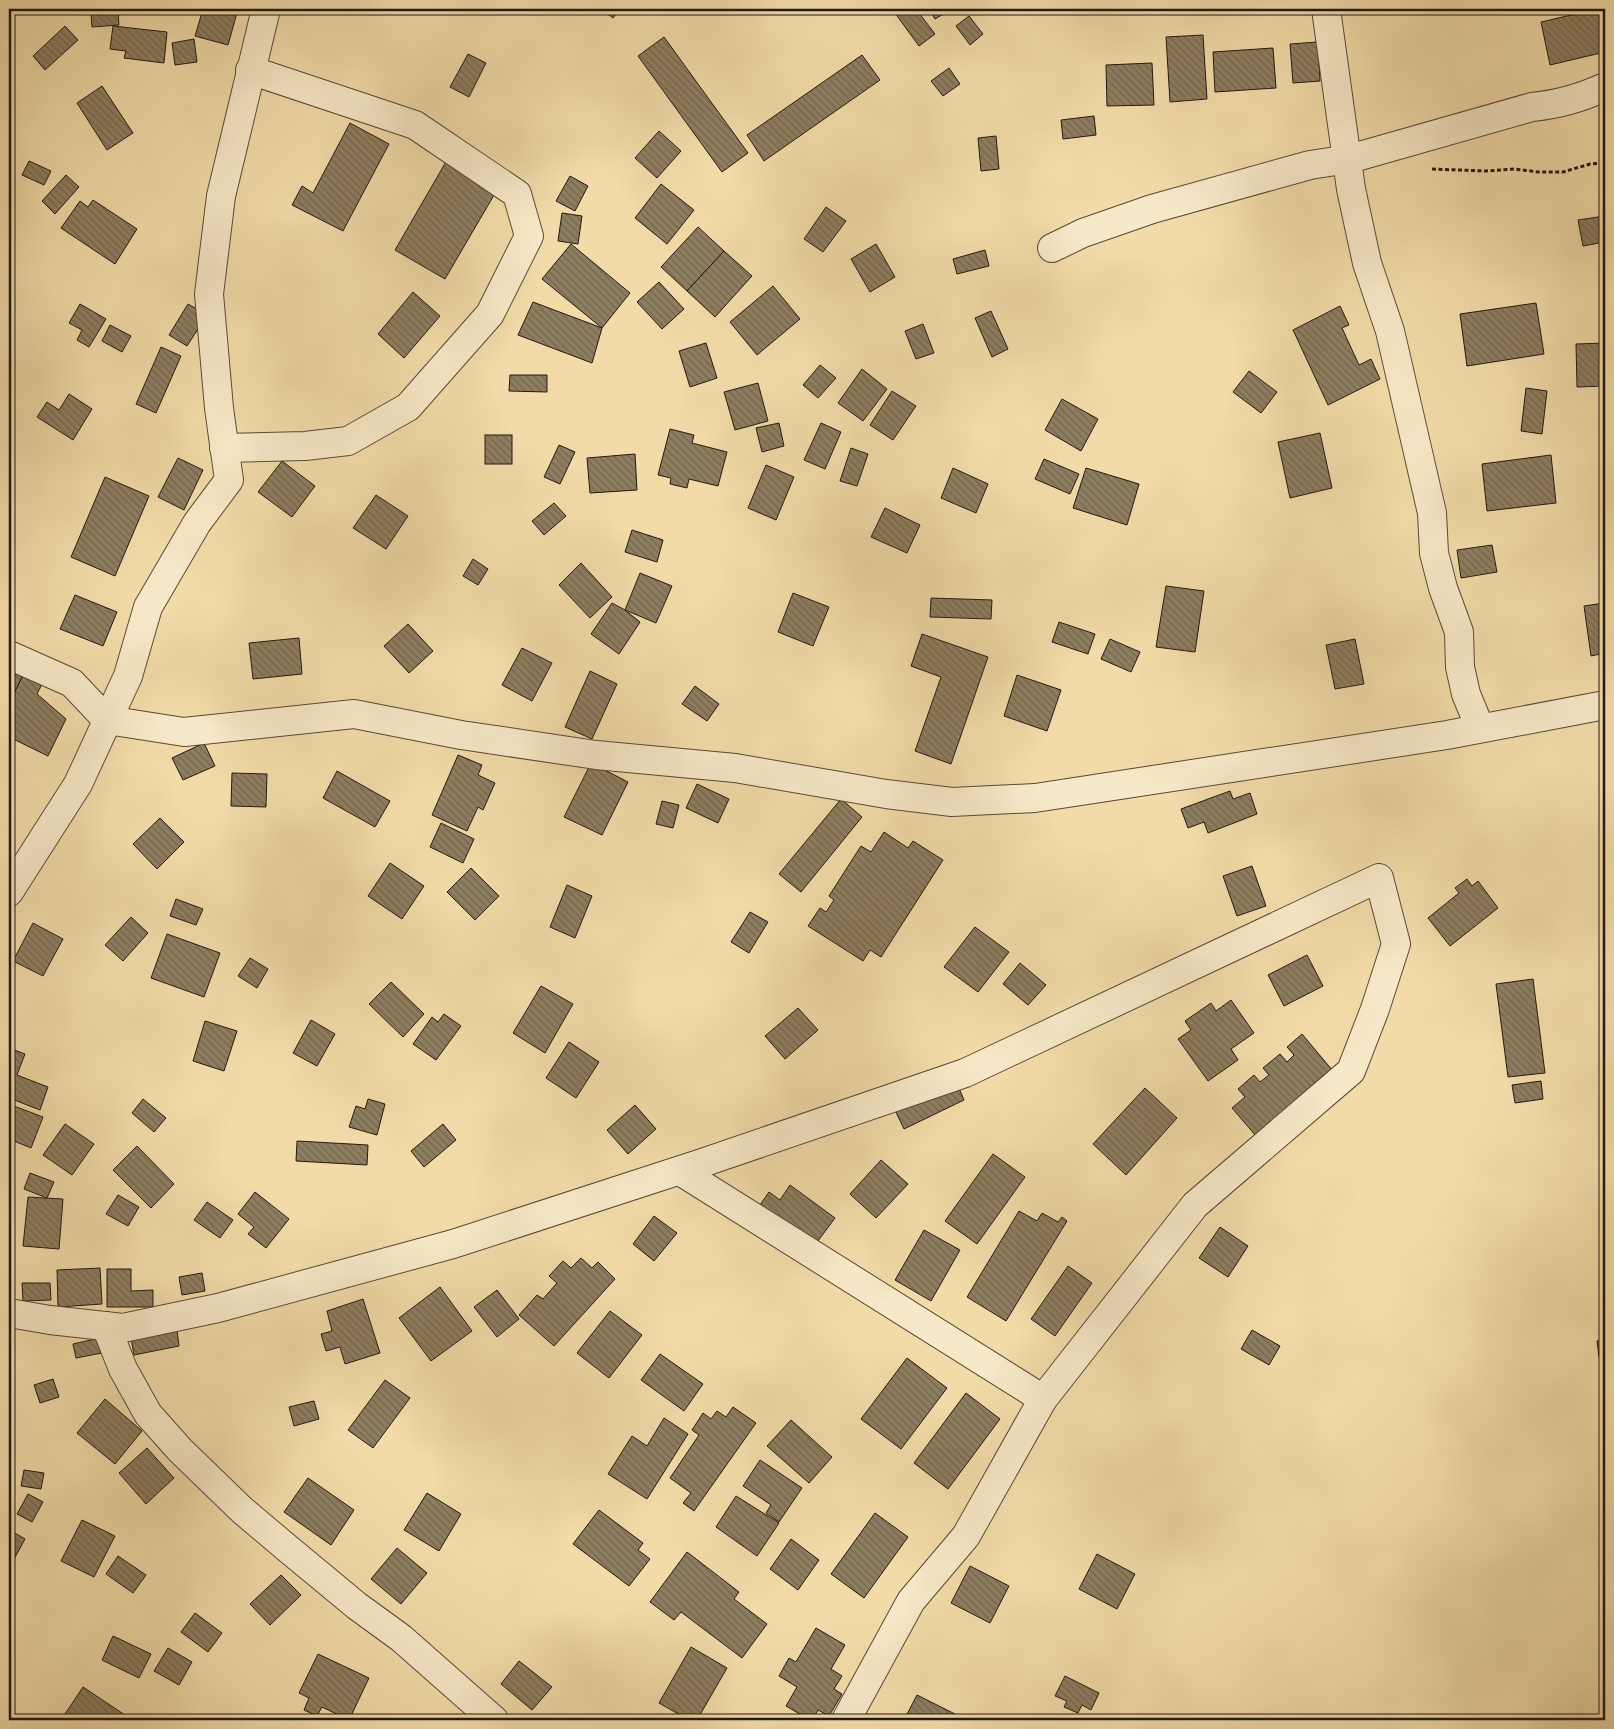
<svg xmlns="http://www.w3.org/2000/svg" width="1614" height="1729" font-family="'Gentium Book Plus',serif">
  <style>
    .building { fill: url(#building-back-hatch); stroke: #221911 }
    .lines { fill: none; stroke-linecap: round; stroke-linejoin: round }
    .minor-casing { stroke: #564a37; stroke-width: 30 }
    .path { stroke: #221911; stroke-width: 3; stroke-dasharray: 4 2.5; stroke-linecap: butt }
    .minor { stroke: #f7e8c7; stroke-width: 28 }
  </style>
  <defs>
    <pattern id="building-back-hatch" width="6" height="6" patternUnits="userSpaceOnUse" patternTransform="scale(1.25)"><rect width="6" height="6" fill="#8e7e60"/><path d="M-1 5l2 2M0 0l6 6M5-1l2 2" fill="none" stroke="#74664e"/></pattern>
  </defs>
  <rect width="100%" height="100%" fill="#f2dba9"/>
  <filter id="stains"><feTurbulence type="fractalNoise" baseFrequency=".004" numOctaves="4"/><feColorMatrix values="0 0 0 0 .2 0 0 0 0 .09 0 0 0 0 .02 0 0 0 .5 -.17"/></filter>
  <radialGradient id="worn" r=".72"><stop offset=".6" stop-color="#630" stop-opacity="0"/><stop offset="1" stop-color="#630" stop-opacity=".3"/></radialGradient>
  <!-- building -->
  <g class="building">
    <polygon points="200,9 238,9 228,45 195,36 203,9"/>
    <polygon points="601,9 620,9 613,18"/>
    <polygon points="892,9 916,9 935,34 919,46"/>
    <polygon points="929,9 952,9 935,19"/>
    <polygon points="1597,9 1601,9 1605,28 1605,52 1550,65 1541,22"/>
    <polygon points="118,12 119,25 92,27 91,14"/>
    <polygon points="969,16 983,34 970,45 956,26"/>
    <polygon points="65,26 78,40 45,70 33,56"/>
    <polygon points="113,26 167,32 164,63 124,58 126,51 110,49"/>
    <polygon points="1203,35 1207,99 1170,102 1166,37"/>
    <polygon points="664,37 748,153 722,172 638,56"/>
    <polygon points="194,39 197,62 175,65 172,43"/>
    <polygon points="1318,42 1320,81 1293,83 1290,44"/>
    <polygon points="1273,48 1276,88 1215,92 1213,52"/>
    <polygon points="468,54 486,63 469,97 450,87"/>
    <polygon points="862,55 880,80 764,161 747,135"/>
    <polygon points="1152,63 1154,105 1107,106 1106,65"/>
    <polygon points="949,68 960,84 943,96 931,81"/>
    <polygon points="102,86 133,133 107,150 77,103"/>
    <polygon points="1094,116 1096,135 1063,139 1061,120"/>
    <polygon points="350,123 389,144 343,231 292,205 302,186 313,193"/>
    <polygon points="659,131 681,151 657,178 635,158"/>
    <polygon points="996,136 999,169 981,171 978,138"/>
    <polygon points="451,153 501,183 445,279 395,250"/>
    <polygon points="29,161 51,171 44,185 22,175"/>
    <polygon points="66,175 79,187 55,214 42,201"/>
    <polygon points="570,176 588,186 575,211 556,201"/>
    <polygon points="661,184 694,210 667,244 635,218"/>
    <polygon points="93,200 137,229 115,264 61,228 80,201 88,207"/>
    <polygon points="826,207 846,221 823,252 804,239"/>
    <polygon points="562,213 582,216 578,244 558,241"/>
    <polygon points="1605,216 1605,242 1583,246 1578,220"/>
    <polygon points="698,227 724,251 687,291 661,267"/>
    <polygon points="571,244 630,293 602,328 542,279"/>
    <polygon points="876,244 895,277 870,292 851,259"/>
    <polygon points="985,250 989,266 957,274 953,259"/>
    <polygon points="724,251 752,276 715,317 687,291"/>
    <polygon points="659,282 684,309 662,329 637,302"/>
    <polygon points="773,286 800,319 757,355 730,322"/>
    <polygon points="413,292 440,316 404,358 378,334"/>
    <polygon points="533,302 602,328 592,363 518,335"/>
    <polygon points="1536,303 1544,354 1467,366 1460,314"/>
    <polygon points="80,304 106,319 89,347 77,340 82,330 69,323"/>
    <polygon points="188,304 207,315 187,346 169,335"/>
    <polygon points="1340,306 1349,325 1342,328 1359,365 1371,359 1380,379 1328,405 1293,330"/>
    <polygon points="991,311 1008,349 992,357 975,318"/>
    <polygon points="923,324 934,353 916,359 905,331"/>
    <polygon points="110,325 131,336 122,352 102,341"/>
    <polygon points="706,343 717,378 690,387 679,351"/>
    <polygon points="1605,343 1605,386 1577,387 1576,344"/>
    <polygon points="161,347 181,356 156,413 136,404"/>
    <polygon points="820,365 836,378 818,398 803,385"/>
    <polygon points="862,369 887,389 863,421 838,403"/>
    <polygon points="1249,371 1277,392 1261,413 1233,392"/>
    <polygon points="510,375 547,375 547,392 509,391"/>
    <polygon points="758,383 768,421 735,430 724,392"/>
    <polygon points="1526,388 1547,391 1542,434 1521,431"/>
    <polygon points="892,391 916,406 893,440 870,425"/>
    <polygon points="69,394 92,409 73,440 37,417 47,402 59,410"/>
    <polygon points="1062,399 1098,419 1081,451 1045,430"/>
    <polygon points="779,423 784,446 762,452 756,428"/>
    <polygon points="821,423 841,432 825,469 804,460"/>
    <polygon points="670,429 694,435 692,443 727,452 718,486 689,479 687,488 670,484 671,478 658,475"/>
    <polygon points="1320,433 1332,488 1290,498 1278,442"/>
    <rect x="485" y="435" width="27" height="29"/>
    <polygon points="559,445 575,452 560,484 544,477"/>
    <polygon points="851,448 868,454 857,486 840,481"/>
    <polygon points="635,454 637,490 590,493 587,458"/>
    <polygon points="1551,455 1556,503 1487,511 1482,464"/>
    <polygon points="178,458 203,470 184,510 158,497"/>
    <polygon points="1044,459 1079,474 1070,494 1035,479"/>
    <polygon points="282,461 315,486 292,517 258,492"/>
    <polygon points="766,465 794,477 776,520 748,508"/>
    <polygon points="953,468 988,484 976,513 941,498"/>
    <polygon points="1086,468 1139,484 1127,525 1073,508"/>
    <polygon points="105,477 149,496 115,576 71,557"/>
    <polygon points="376,495 408,516 386,549 353,528"/>
    <polygon points="554,503 566,516 544,535 532,521"/>
    <polygon points="885,508 920,525 907,553 871,537"/>
    <polygon points="632,530 663,540 657,562 625,552"/>
    <polygon points="1492,545 1497,572 1461,578 1457,550"/>
    <polygon points="473,559 488,569 478,585 463,576"/>
    <polygon points="581,563 612,597 590,618 559,585"/>
    <polygon points="640,573 672,586 656,623 625,610"/>
    <polygon points="1166,586 1204,591 1195,652 1156,647"/>
    <polygon points="793,593 829,607 813,646 778,632"/>
    <polygon points="75,595 117,612 103,646 60,629"/>
    <polygon points="931,598 992,600 991,619 930,617"/>
    <polygon points="612,603 625,610 640,622 619,654 591,634"/>
    <polygon points="1604,603 1605,653 1591,656 1584,606"/>
    <polygon points="1059,622 1095,634 1088,654 1052,642"/>
    <polygon points="408,624 433,651 409,673 384,646"/>
    <polygon points="922,634 988,657 951,764 915,751 941,677 911,666"/>
    <polygon points="299,638 302,674 253,679 249,643"/>
    <polygon points="1110,639 1140,652 1131,672 1101,659"/>
    <polygon points="1355,639 1364,684 1335,689 1326,645"/>
    <polygon points="522,648 552,663 532,701 502,685"/>
    <polygon points="9,667 25,671 9,704"/>
    <polygon points="25,671 44,680 37,694 66,719 48,756 9,737 9,704"/>
    <polygon points="590,671 617,684 592,739 565,727"/>
    <polygon points="1017,675 1061,690 1047,731 1004,716"/>
    <polygon points="695,686 719,704 707,721 682,704"/>
    <polygon points="204,743 215,766 183,780 172,758"/>
    <polygon points="458,755 482,765 478,775 495,783 483,810 478,807 467,831 432,815"/>
    <polygon points="591,763 628,782 602,835 564,817"/>
    <polygon points="337,771 390,801 375,827 323,798"/>
    <polygon points="232,773 267,774 266,807 231,806"/>
    <polygon points="697,784 729,799 718,823 686,808"/>
    <polygon points="1230,791 1233,799 1250,793 1257,814 1208,833 1204,822 1188,828 1181,809"/>
    <polygon points="841,799 862,817 801,892 779,874"/>
    <polygon points="662,801 679,805 673,828 656,824"/>
    <polygon points="160,818 184,842 157,869 133,844"/>
    <polygon points="441,823 474,839 463,863 430,847"/>
    <polygon points="884,832 908,848 913,841 943,860 881,957 870,950 863,961 808,926 820,908 826,912 834,900 829,896 861,846 871,852"/>
    <polygon points="390,863 424,886 402,919 368,896"/>
    <polygon points="1252,866 1266,906 1237,916 1223,876"/>
    <polygon points="471,868 499,896 475,920 447,892"/>
    <polygon points="1467,879 1472,886 1478,881 1498,908 1450,946 1428,918 1459,893 1455,888"/>
    <polygon points="567,885 592,896 575,938 550,927"/>
    <polygon points="176,899 203,909 196,925 170,916"/>
    <polygon points="750,912 768,922 749,953 731,942"/>
    <polygon points="131,917 148,933 123,961 105,945"/>
    <polygon points="33,923 63,939 43,976 13,961"/>
    <polygon points="975,927 1009,952 978,992 944,967"/>
    <polygon points="167,934 220,953 204,997 151,978"/>
    <polygon points="1307,955 1323,986 1284,1006 1268,975"/>
    <polygon points="250,958 268,969 257,988 238,976"/>
    <polygon points="1020,963 1046,985 1028,1005 1003,984"/>
    <polygon points="1533,979 1545,1073 1508,1077 1496,984"/>
    <polygon points="391,982 424,1014 403,1037 369,1004"/>
    <polygon points="541,986 573,1004 545,1053 513,1033"/>
    <polygon points="1231,1000 1254,1033 1231,1049 1238,1060 1208,1081 1178,1039 1191,1030 1185,1021 1211,1003 1216,1011"/>
    <polygon points="798,1008 818,1030 785,1059 765,1036"/>
    <polygon points="444,1014 461,1026 436,1060 413,1044 432,1017 438,1022"/>
    <polygon points="311,1020 335,1034 317,1066 293,1053"/>
    <polygon points="205,1021 237,1031 224,1071 193,1061"/>
    <polygon points="1302,1034 1333,1071 1256,1136 1232,1108 1245,1097 1238,1089 1254,1075 1260,1082 1269,1075 1263,1068 1280,1054 1287,1062 1294,1055 1287,1047"/>
    <polygon points="569,1042 599,1062 576,1098 546,1078"/>
    <polygon points="9,1048 25,1054 17,1075 48,1087 40,1110 9,1098"/>
    <polygon points="955,1079 964,1100 904,1129 894,1108"/>
    <polygon points="1541,1081 1543,1099 1515,1103 1512,1085"/>
    <polygon points="1145,1088 1177,1118 1126,1175 1093,1144"/>
    <polygon points="143,1099 166,1118 154,1132 132,1113"/>
    <polygon points="368,1099 385,1104 377,1135 349,1127 356,1106 365,1109"/>
    <polygon points="635,1105 656,1129 628,1154 607,1130"/>
    <polygon points="14,1106 43,1117 31,1148 9,1139 9,1120"/>
    <polygon points="65,1124 94,1144 72,1175 43,1155"/>
    <polygon points="443,1124 456,1140 424,1167 411,1151"/>
    <polygon points="297,1141 368,1145 367,1165 296,1161"/>
    <polygon points="137,1146 174,1184 151,1208 113,1170"/>
    <polygon points="993,1154 1025,1177 977,1244 945,1221"/>
    <polygon points="881,1160 908,1184 876,1218 850,1194"/>
    <polygon points="30,1173 54,1182 47,1198 24,1189"/>
    <polygon points="790,1185 835,1218 815,1245 760,1205 769,1192 780,1200"/>
    <polygon points="255,1192 289,1219 266,1248 248,1234 254,1227 238,1214"/>
    <polygon points="118,1195 139,1207 128,1226 106,1214"/>
    <polygon points="28,1197 63,1199 59,1249 23,1246"/>
    <polygon points="207,1202 233,1220 220,1238 194,1220"/>
    <polygon points="1019,1211 1037,1221 1042,1213 1058,1222 1062,1217 1067,1221 1006,1321 967,1297"/>
    <polygon points="654,1216 677,1233 654,1261 633,1244"/>
    <polygon points="1220,1227 1248,1246 1228,1277 1199,1258"/>
    <polygon points="924,1230 960,1250 931,1301 895,1280"/>
    <polygon points="581,1258 592,1268 598,1262 615,1279 554,1346 519,1315 537,1295 543,1299 557,1283 549,1276 563,1261 571,1268"/>
    <polygon points="1068,1266 1092,1283 1055,1336 1031,1319"/>
    <polygon points="100,1268 102,1304 58,1307 57,1270"/>
    <polygon points="107,1269 131,1269 131,1291 153,1290 153,1307 107,1307"/>
    <polygon points="202,1273 205,1291 182,1295 179,1277"/>
    <polygon points="22,1283 50,1283 51,1300 23,1301"/>
    <polygon points="440,1287 472,1331 431,1361 399,1318"/>
    <polygon points="497,1290 519,1319 497,1337 474,1307"/>
    <polygon points="363,1299 380,1353 345,1364 340,1347 326,1351 321,1334 332,1331 327,1311"/>
    <polygon points="1601,1307 1605,1307 1605,1357 1599,1357 1597,1341 1604,1340"/>
    <polygon points="610,1311 642,1335 609,1378 577,1353"/>
    <polygon points="177,1330 179,1346 134,1355 131,1338"/>
    <polygon points="1252,1330 1280,1346 1269,1365 1241,1349"/>
    <polygon points="104,1337 107,1352 76,1358 73,1344"/>
    <polygon points="660,1354 703,1384 684,1411 641,1380"/>
    <polygon points="907,1358 947,1388 901,1449 861,1419"/>
    <polygon points="53,1379 59,1397 40,1403 34,1385"/>
    <polygon points="385,1380 410,1398 373,1448 348,1430"/>
    <polygon points="966,1393 1000,1419 948,1489 914,1463"/>
    <polygon points="105,1399 142,1431 115,1464 77,1433"/>
    <polygon points="314,1401 319,1419 294,1426 289,1407"/>
    <polygon points="733,1407 756,1423 694,1511 683,1503 691,1493 670,1478 699,1435 692,1430 703,1413 711,1419 717,1411 726,1417"/>
    <polygon points="664,1418 688,1434 647,1499 608,1474 632,1436 647,1446"/>
    <polygon points="791,1420 832,1457 809,1483 767,1446"/>
    <polygon points="147,1448 174,1478 146,1504 119,1473"/>
    <polygon points="760,1460 802,1488 779,1522 766,1513 771,1505 743,1486"/>
    <polygon points="24,1470 44,1473 41,1489 21,1486"/>
    <polygon points="308,1478 354,1510 331,1545 284,1512"/>
    <polygon points="427,1493 461,1514 439,1551 404,1530"/>
    <polygon points="28,1494 43,1502 32,1522 17,1514"/>
    <polygon points="736,1496 779,1523 757,1556 716,1527"/>
    <polygon points="599,1510 643,1543 638,1550 650,1559 629,1586 573,1544"/>
    <polygon points="875,1513 908,1537 864,1598 831,1574"/>
    <polygon points="82,1520 115,1536 94,1577 61,1561"/>
    <polygon points="13,1532 25,1539 13,1561 9,1559 9,1540"/>
    <polygon points="791,1539 819,1560 798,1590 770,1569"/>
    <polygon points="397,1548 427,1573 401,1604 371,1579"/>
    <polygon points="687,1552 739,1592 734,1599 767,1624 742,1658 681,1612 674,1620 650,1602"/>
    <polygon points="1097,1554 1135,1574 1117,1609 1079,1589"/>
    <polygon points="118,1556 146,1575 133,1593 106,1574"/>
    <polygon points="970,1566 1009,1586 990,1623 951,1603"/>
    <polygon points="281,1575 301,1595 270,1625 250,1604"/>
    <polygon points="195,1613 222,1633 208,1652 181,1632"/>
    <polygon points="816,1628 845,1645 831,1669 842,1676 834,1689 842,1694 829,1716 818,1710 812,1720 810,1720 786,1706 797,1687 779,1676 789,1658 796,1662"/>
    <polygon points="113,1636 151,1654 139,1678 102,1660"/>
    <polygon points="691,1647 727,1668 697,1720 689,1720 659,1703"/>
    <polygon points="168,1648 192,1662 179,1685 154,1671"/>
    <polygon points="318,1654 369,1678 349,1720 322,1707 317,1716 304,1710 309,1698 299,1693"/>
    <polygon points="519,1661 552,1687 532,1710 501,1684"/>
    <polygon points="1065,1676 1099,1693 1091,1710 1082,1705 1078,1713 1064,1707 1067,1701 1055,1696"/>
    <polygon points="83,1687 128,1717 126,1720 61,1720"/>
    <polygon points="917,1695 967,1720 904,1720"/>
  </g>
  <g class="lines">
    <!-- minor casing -->
    <g class="minor-casing">
      <g id="minor">
        <polyline points="1326,9 1351,189 1367,263 1390,331 1432,513 1434,553 1443,588 1459,632 1460,667 1466,694 1480,728"/>
        <path d="M1052 248 1083 233 1152 209 1310 165 1349 159 1532 107C1560 104 1580 98 1605 87"/>
        <polyline points="224,448 305,446 348,441 408,407 490,314 529,236 517,194 415,125 250,70"/>
        <polyline points="9,655 72,683 107,720 184,732 354,714 461,735 596,755 735,768 886,794 952,802 1035,798 1447,735 1605,705"/>
        <polyline points="9,892 78,784 128,676 148,607 197,523 229,480 219,408 209,294 221,196 266,9"/>
        <polyline points="680,1171 1043,1399"/>
        <polyline points="9,1313 50,1320 123,1328 218,1308 453,1244 702,1163 965,1073 1379,878 1396,944 1375,1009 1351,1071 1195,1205 1043,1399 966,1536 911,1601 846,1720"/>
        <polyline points="106,1326 123,1369 148,1414 180,1450 242,1510 287,1548 357,1606 401,1638 494,1720"/>
      </g>
    </g>
    <!-- path -->
    <polyline class="path" points="1432,169 1486,171 1515,169 1538,172 1563,172 1590,164 1605,163"/>
    <!-- minor -->
    <use href="#minor" class="minor"/>
  </g>
  <!-- margin -->
  <rect width="1614" height="1729" fill="none" stroke="#f2dba9" stroke-width="30"/>
  <rect x="10" y="10" width="1594" height="1709" fill="none" stroke="#221911" stroke-width="2.5"/>
  <rect x="15" y="15" width="1584" height="1699" fill="none" stroke="#221911"/>
  <rect width="100%" height="100%" filter="url(#stains)"/>
  <rect width="100%" height="100%" fill="url(#worn)"/>
</svg>
